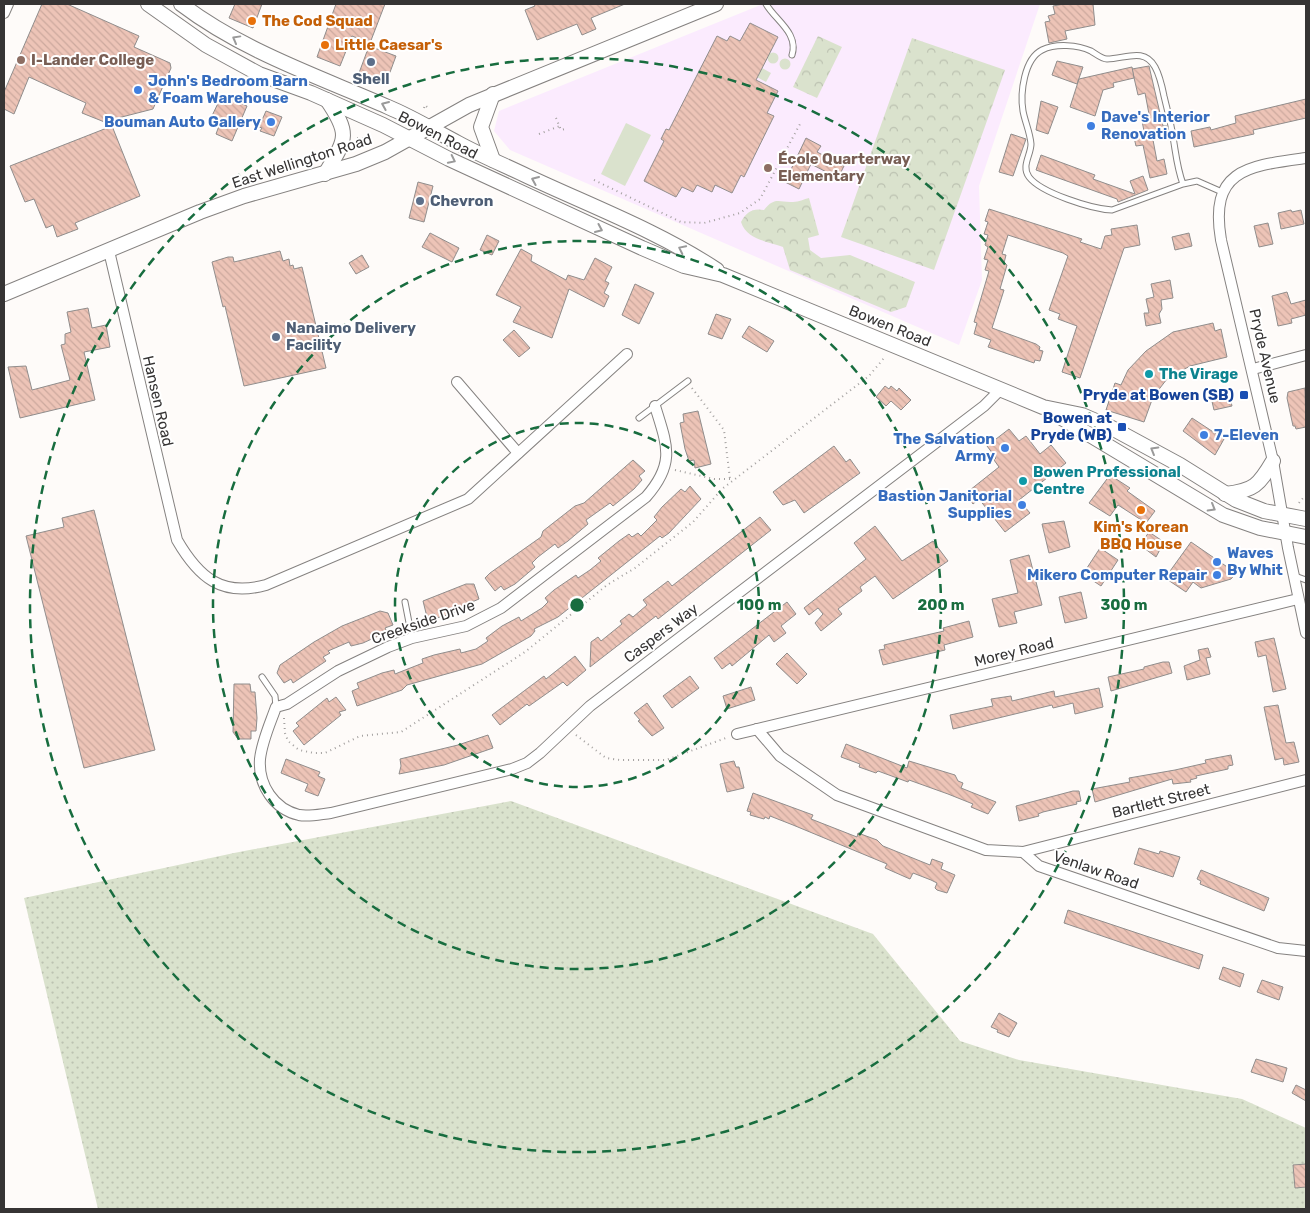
<svg xmlns="http://www.w3.org/2000/svg" width="1310" height="1213" font-family="Rubik,sans-serif">
  <style>
    .education { fill: #fbebfe }
    .grass { fill: url(#grass-dots) }
    .park { fill: url(#park-crowns) }
    .pitch { fill: #dae2cd }
    .building { fill: url(#building-back-hatch); stroke: #908d8c }
    .lines { fill: none; stroke-linecap: round; stroke-linejoin: round }
    .lane-casing { stroke: #858280; stroke-width: 7 }
    .street-casing { stroke: #858280; stroke-width: 12 }
    .secondary-casing { stroke: #858280; stroke-width: 16 }
    .path { stroke: #a3a09f; stroke-width: 2; stroke-dasharray: 1 4; stroke-linecap: butt }
    .lane { stroke: #fff; stroke-width: 5 }
    .street { stroke: #fff; stroke-width: 10 }
    .secondary { stroke: #fff; stroke-width: 14 }
    .oneway { stroke: #9a9a9a }
    .ring { fill: none; stroke: #186d3f; stroke-width: 2.5; stroke-dasharray: 9 6 }
    .food-dot { fill: #e8710a; stroke: #fff; stroke-width: 2 }
    .education-dot { fill: #8d6e63; stroke: #fff; stroke-width: 2 }
    .service-dot { fill: #5c6f8a; stroke: #fff; stroke-width: 2 }
    .shop-dot { fill: #3f7fe0; stroke: #fff; stroke-width: 2 }
    .culture-dot { fill: #0f9aa8; stroke: #fff; stroke-width: 2 }
    .transit-dot { fill: #1a4fb4; stroke: #fff; stroke-width: 2 }
    .labels { text-anchor: middle; stroke-width: 4; stroke-linejoin: round; paint-order: stroke }
    .food-label { font-size: 15px; font-weight: bold; fill: #c56008; stroke: #fff; text-anchor: start }
    .education-label { font-size: 15px; font-weight: bold; fill: #785e54; stroke: #fff; text-anchor: start }
    .service-label { font-size: 15px; font-weight: bold; fill: #4e5e75; stroke: #fff; text-anchor: start }
    .shop-label { font-size: 15px; font-weight: bold; fill: #366cbe; stroke: #fff; text-anchor: start }
    .street-label { font-size: 15px; fill: #363434; stroke: #fff }
    .culture-label { font-size: 15px; font-weight: bold; fill: #0d838f; stroke: #fff; text-anchor: start }
    .transit-label { font-size: 15px; font-weight: bold; fill: #164399; stroke: #fff; text-anchor: end }
    .centre { fill: #186d3f; stroke: #fff; stroke-width: 2.5 }
    .ring-label { font-size: 15px; text-anchor: middle; font-weight: bold; fill: #186d3f; stroke: #fff; stroke-width: 4; stroke-linejoin: round; paint-order: stroke }
  </style>
  <defs>
    <pattern id="grass-dots" width="8" height="8" patternUnits="userSpaceOnUse" patternTransform="scale(1.25)"><rect width="8" height="8" fill="#dae2cd"/><path d="M2 2h.1M6 6h.1" fill="none" stroke="#bcc2b1" stroke-width="1.8" stroke-linecap="round"/></pattern>
    <pattern id="park-crowns" width="20" height="18" patternUnits="userSpaceOnUse" patternTransform="scale(1.25)"><rect width="20" height="18" fill="#dae2cd"/><path d="M2 6a3 3 0 1 1 6 0M12 15a3 3 0 1 1 6 0" fill="none" stroke="#bcc2b1"/></pattern>
    <pattern id="building-back-hatch" width="6" height="6" patternUnits="userSpaceOnUse" patternTransform="scale(1.25)"><rect width="6" height="6" fill="#edc4b7"/><path d="M-1 5l2 2M0 0l6 6M5-1l2 2" fill="none" stroke="#cca99e"/></pattern>
  </defs>
  <rect width="100%" height="100%" fill="#fefbf9"/>
  <!-- education -->
  <polygon class="education" points="763,4 1040,4 979,186 982,280 959,345 510,150 494,131 499,111"/>
  <!-- grass -->
  <polygon class="grass" points="511,801 873,934 960,1041 1019,1060 1242,1099 1306,1128 1306,1209 98,1209 24,898 234,853"/>
  <!-- park -->
  <g class="park">
    <polygon points="818,36 842,47 817,98 793,87"/>
    <polygon points="912,38 1005,70 934,270 841,237"/>
    <path d="M809 198 819 235 808 238 810 250 821 258 850 255 915 282 906 307 891 312 790 270 783 247C767 241 747 240 741 222 747 211 753 208 764 210 775 196 780 203 793 202 799 202 804 199 809 198Z"/>
  </g>
  <!-- pitch -->
  <g class="pitch">
    <circle cx="773" cy="58" r="5.5"/>
    <circle cx="785" cy="64" r="5.5"/>
    <polygon points="762,68 771,73 766,82 757,77"/>
    <polygon points="626,123 651,135 625,186 601,174"/>
  </g>
  <!-- building -->
  <g class="building">
    <polygon points="42,4 67,4 139,36 134,47 170,63 171,68 153,109 110,120 112,125 82,113 86,103 29,77 14,114 4,109 4,92"/>
    <polygon points="235,4 262,4 253,28 229,18"/>
    <polygon points="336,4 385,4 370,43 352,36 340,66 317,57"/>
    <polygon points="534,4 625,4 591,18 596,29 582,35 577,24 537,40 525,10 535,6"/>
    <polygon points="1064,4 1093,4 1095,25 1065,31 1067,39 1049,43 1045,22 1050,21 1048,16 1055,14 1053,6"/>
    <polygon points="750,23 778,37 756,80 778,91 767,113 774,116 744,177 741,175 732,193 715,185 712,192 697,185 693,192 682,187 676,197 644,181 664,141 661,139 666,129 669,130 717,36 727,41 730,36 740,41"/>
    <polygon points="369,46 396,56 386,83 359,73"/>
    <polygon points="1057,61 1083,67 1077,84 1052,75"/>
    <polygon points="1149,66 1163,126 1167,126 1169,137 1153,140 1157,161 1164,159 1167,174 1150,178 1143,145 1136,146 1133,133 1144,131 1141,116 1149,114 1145,93 1138,95 1132,69"/>
    <polygon points="1132,67 1134,78 1113,83 1114,87 1103,90 1095,116 1070,107 1079,79"/>
    <polygon points="222,95 247,106 232,141 216,134 219,126 209,122"/>
    <polygon points="1306,99 1306,118 1253,130 1254,134 1194,147 1191,131 1210,127 1211,130 1236,123 1235,116"/>
    <polygon points="1041,101 1058,107 1048,134 1036,130"/>
    <polygon points="266,111 282,117 274,136 260,131 262,128 259,127"/>
    <polygon points="112,126 140,196 75,223 78,229 57,237 53,225 46,228 34,199 25,202 10,166"/>
    <polygon points="1011,134 1026,139 1013,176 999,172"/>
    <polygon points="806,138 821,146 817,152 844,166 838,178 811,164 799,189 785,182"/>
    <polygon points="1041,155 1095,175 1093,179 1135,194 1130,181 1143,176 1148,190 1118,202 1117,199 1036,170"/>
    <polygon points="418,182 433,186 424,222 409,218"/>
    <polygon points="989,209 1082,239 1080,242 1101,249 1105,236 1112,235 1111,229 1137,225 1140,245 1124,248 1080,378 1062,372 1077,326 1058,319 1060,314 1049,310 1068,256 1063,253 1008,235 1002,254 1006,255 1004,263 1007,265 1000,289 1004,290 992,328 1036,344 1040,347 1039,350 1043,351 1040,361 1035,360 1034,363 988,347 991,340 974,334 977,323 974,322 989,271 985,270 988,260 984,259 988,247 985,245 988,235 984,234 988,222 985,221"/>
    <polygon points="1291,210 1292,212 1301,210 1304,224 1281,229 1278,213"/>
    <polygon points="1268,223 1273,244 1259,247 1254,226"/>
    <polygon points="430,233 459,248 452,262 422,247"/>
    <polygon points="1189,233 1192,246 1175,250 1172,237"/>
    <polygon points="487,235 499,241 492,255 480,250"/>
    <polygon points="521,249 532,255 531,261 566,280 568,275 584,280 595,258 612,267 605,281 609,283 604,293 609,296 604,307 569,289 552,338 513,322 521,307 496,295"/>
    <polygon points="280,251 283,261 289,259 290,266 293,265 294,269 302,267 326,368 244,386 225,306 223,307 212,262 228,257 233,257 234,262"/>
    <polygon points="362,255 369,267 356,274 349,263"/>
    <polygon points="1170,280 1173,298 1161,300 1162,309 1159,314 1161,323 1146,326 1144,313 1149,313 1146,299 1154,297 1151,284"/>
    <polygon points="635,284 654,293 639,324 622,315"/>
    <polygon points="1287,292 1291,304 1306,300 1306,315 1291,319 1292,323 1278,326 1272,296"/>
    <polygon points="88,308 92,328 106,325 110,347 84,352 95,400 20,418 8,367 26,366 32,390 70,380 61,345 65,344 65,334 71,332 67,312"/>
    <polygon points="716,314 731,319 722,339 708,334"/>
    <polygon points="1213,323 1215,331 1221,329 1227,357 1190,366 1167,379 1153,397 1144,422 1106,410 1115,383 1121,385 1128,370 1146,351 1173,332"/>
    <polygon points="749,326 774,341 767,352 742,337"/>
    <polygon points="514,330 530,348 519,357 503,340"/>
    <polygon points="885,386 889,389 891,386 897,391 899,388 911,400 901,410 891,401 886,406 876,397"/>
    <polygon points="1305,388 1306,427 1296,429 1295,426 1293,426 1287,398 1288,392"/>
    <polygon points="1228,389 1232,406 1214,410 1210,393"/>
    <polygon points="698,411 711,464 695,468 694,460 689,461 685,449 680,423 684,422 683,414"/>
    <polygon points="1192,418 1224,439 1215,455 1183,431"/>
    <polygon points="1009,429 1019,441 1026,436 1040,454 1051,445 1066,463 1019,500 1030,513 1005,532 979,499 973,504 965,494 999,467 994,460 996,458 987,446"/>
    <polygon points="834,446 846,462 850,459 860,473 804,513 795,500 783,505 773,492"/>
    <polygon points="633,460 645,471 639,476 642,480 634,489 613,506 610,503 586,520 588,524 568,541 558,548 555,544 538,557 532,563 535,567 515,584 504,590 501,586 495,591 485,578 490,573 541,537 543,531 575,506 584,503"/>
    <polygon points="1110,475 1130,488 1127,491 1155,511 1146,523 1118,505 1110,516 1089,503"/>
    <polygon points="690,486 701,499 669,533 662,538 660,536 558,617 534,629 535,631 531,636 482,664 407,685 402,690 357,706 352,691 359,688 357,683 382,673 394,670 395,674 423,663 422,659 434,655 460,649 461,653 476,649 488,641 486,638 502,626 519,617 521,621 542,608 548,602 545,598 554,590 576,575 578,578 590,570 601,561 598,558 619,541 629,534 632,537 638,533 641,536 657,520 654,517 662,507 681,489 685,492"/>
    <polygon points="94,510 155,750 84,768 26,536 64,527 62,518"/>
    <polygon points="760,517 771,530 658,619 656,616 590,667 591,642 598,637 601,641 622,624 620,621 629,614 633,617 647,605 643,600 668,581 672,586"/>
    <polygon points="1064,521 1070,547 1049,553 1042,524"/>
    <polygon points="875,526 902,561 933,541 948,561 893,599 875,576 860,587 862,591 838,609 842,614 821,631 815,623 823,614 818,608 809,615 804,608 866,559 854,543"/>
    <polygon points="1149,532 1164,542 1156,557 1140,545"/>
    <polygon points="1191,542 1236,573 1231,579 1201,588 1193,582 1186,592 1165,578"/>
    <polygon points="1100,548 1118,560 1101,586 1083,574"/>
    <polygon points="1029,555 1042,605 1014,612 1017,623 999,627 992,599 1018,593 1010,560"/>
    <polygon points="466,584 474,584 479,599 472,602 473,606 448,615 436,618 435,614 427,617 423,601"/>
    <polygon points="1081,592 1087,618 1065,623 1059,597"/>
    <polygon points="787,602 796,614 781,626 786,633 774,642 769,635 732,666 730,663 722,669 714,658"/>
    <polygon points="380,611 388,613 393,625 385,628 387,632 363,643 351,646 349,642 328,651 330,653 323,657 326,661 293,683 291,679 284,683 277,673 280,665 314,642 342,626"/>
    <polygon points="969,621 973,637 944,645 945,650 883,665 879,650 885,649 884,645 944,631 943,628"/>
    <polygon points="1274,638 1286,689 1273,692 1266,655 1258,657 1255,642"/>
    <polygon points="1208,648 1211,657 1206,658 1210,674 1187,680 1184,666 1200,660 1198,650"/>
    <polygon points="787,653 807,674 797,684 776,664"/>
    <polygon points="575,656 586,670 567,686 563,682 529,706 527,704 500,725 492,715 544,676 546,679"/>
    <polygon points="1163,662 1169,662 1172,673 1111,691 1108,677 1144,669 1144,667"/>
    <polygon points="690,676 699,688 672,708 663,696"/>
    <polygon points="234,684 250,684 251,692 255,692 257,718 256,731 251,731 251,739 238,739 233,732"/>
    <polygon points="751,687 755,700 727,709 723,696"/>
    <polygon points="1099,688 1103,707 1075,714 1073,703 1053,708 1052,705 953,729 950,715 993,706 991,699 1011,696 1012,701 1054,691 1055,697"/>
    <polygon points="336,697 346,710 339,712 341,715 304,745 293,731 299,726 296,723 327,698 329,702"/>
    <polygon points="647,703 664,728 652,736 638,721 640,720 634,713"/>
    <polygon points="1278,705 1286,743 1294,742 1299,762 1284,765 1283,758 1275,760 1264,707"/>
    <polygon points="488,735 493,748 444,765 399,774 401,766 400,759 458,745"/>
    <polygon points="846,744 907,768 909,761 955,775 958,781 963,783 961,788 996,802 988,814 971,807 973,804 948,794 909,780 908,782 878,771 876,773 859,767 860,764 841,757"/>
    <polygon points="1231,755 1233,765 1228,766 1228,769 1196,776 1197,778 1190,780 1191,782 1173,784 1172,779 1095,802 1092,789 1130,782 1129,778 1175,770 1206,763 1205,760"/>
    <polygon points="286,759 320,772 318,776 325,779 318,796 305,791 308,784 281,773"/>
    <polygon points="734,761 736,767 739,767 744,788 727,792 720,764"/>
    <polygon points="1073,791 1079,791 1081,801 1076,802 1077,804 1043,812 1038,814 1039,816 1019,821 1016,806"/>
    <polygon points="753,793 813,815 811,819 857,837 858,833 877,840 883,846 930,865 932,859 943,863 941,869 955,875 947,893 937,890 935,888 937,883 931,880 913,873 910,879 885,868 887,864 793,825 770,816 769,819 765,817 764,819 750,815 751,812 747,811"/>
    <polygon points="1139,848 1159,854 1160,851 1180,857 1173,877 1134,864"/>
    <polygon points="1201,870 1269,898 1264,911 1200,884 1201,881 1197,879"/>
    <polygon points="1068,910 1203,955 1199,969 1064,923"/>
    <polygon points="1223,967 1244,974 1240,987 1219,979"/>
    <polygon points="1262,980 1283,987 1279,1000 1257,992"/>
    <polygon points="999,1013 1017,1023 1009,1037 997,1032 998,1030 991,1027"/>
    <polygon points="1256,1059 1287,1068 1283,1082 1251,1072"/>
    <polygon points="1296,1085 1306,1090 1306,1101 1292,1093"/>
    <polygon points="1306,1164 1306,1187 1295,1188 1293,1165"/>
  </g>
  <g class="lines">
    <!-- lane casing -->
    <g class="lane-casing">
      <g id="lane">
        <path d="M766 4C775 20 799 33 792 55"/>
        <path d="M1183 184 1112 210C1092 209 1041 193 1029 177 1021 166 1031 155 1031 144 1030 132 1025 122 1023 111 1020 93 1024 59 1042 50 1056 43 1078 45 1091 51 1096 54 1102 59 1107 59 1125 59 1144 47 1155 67 1160 76 1162 86 1164 96 1167 109 1171 123 1173 137 1176 154 1177 168 1183 184L1197 181 1222 192"/>
        <polyline points="639,418 688,381"/>
        <polyline points="1295,576 1306,580"/>
        <polyline points="405,602 412,638"/>
        <polyline points="262,677 275,696 276,707"/>
      </g>
    </g>
    <!-- street casing -->
    <g class="street-casing">
      <g id="street">
        <polyline points="4,13 8,4"/>
        <path d="M1306 158C1248 166 1209 169 1221 240L1273 461 1288 548 1306 633"/>
        <path d="M109 251 177 540C199 578 222 597 266 585L468 499 627 354"/>
        <polyline points="1253,369 1306,355"/>
        <polyline points="457,382 518,453"/>
        <path d="M655 406C667 445 676 463 646 497L501 608 466 626 412 638 388 647 338 671 287 704 276 707C270 724 262 741 260 759 258 785 274 809 299 815 309 817 321 814 331 813L512 769 527 763 540 753 590 706 984 406 1001 389"/>
        <polyline points="757,729 780,756 837,795 986,850 1023,852 1039,866 1278,948 1306,951"/>
        <polyline points="737,734 1298,599"/>
        <polyline points="1023,852 1306,780"/>
      </g>
    </g>
    <!-- secondary casing -->
    <g class="secondary-casing">
      <g id="secondary">
        <polyline points="148,4 206,45 259,74 311,93 383,125 449,159 642,248 684,266 723,275 1043,407 1082,415 1110,427 1180,465 1236,500 1264,511 1306,519"/>
        <path d="M181 4C243 51 317 76 388 107 412 117 435 131 458 143 480 155 504 165 527 176 591 206 658 231 717 270"/>
        <polyline points="493,160 481,127 493,94"/>
        <path d="M325 174C346 139 351 135 327 100"/>
        <polyline points="4,294 200,212 244,196 356,164 385,152 469,105 716,4"/>
        <polyline points="1050,411 1223,515 1260,528 1306,537"/>
        <path d="M1225 494C1254 491 1259 485 1273 461"/>
      </g>
    </g>
    <!-- path -->
    <g class="path">
      <polyline points="424,108 425,105 427,107"/>
      <polyline points="556,118 561,130 565,129"/>
      <polyline points="539,134 560,126"/>
      <polyline points="357,138 371,139"/>
      <polyline points="594,180 681,222 704,223 740,213 760,199 800,124"/>
      <polyline points="692,388 724,430 730,479"/>
      <polyline points="675,470 714,479 730,479"/>
      <polyline points="1299,503 1303,498"/>
      <polyline points="284,718 285,733 288,741 299,750 314,753 325,753 360,736 401,732 525,652 607,585 635,568 693,522 722,489 869,376 884,358"/>
      <polyline points="576,735 606,758 620,760 666,760 726,738"/>
    </g>
    <!-- lane -->
    <use href="#lane" class="lane"/>
    <!-- street -->
    <use href="#street" class="street"/>
    <!-- secondary -->
    <use href="#secondary" class="secondary"/>
  </g>
  <!-- one-way arrows -->
  <defs><path id="oneway-chevron" d="M-2-3.5L2.5 0L-2 3.5" fill="none" stroke-width="1.6" stroke-linecap="round" stroke-linejoin="round" transform="scale(1.25)"/></defs>
  <g class="oneway">
    <use href="#oneway-chevron" transform="translate(236 39) rotate(-151)"/>
    <use href="#oneway-chevron" transform="translate(385 105) rotate(-157)"/>
    <use href="#oneway-chevron" transform="translate(452 160) rotate(26)"/>
    <use href="#oneway-chevron" transform="translate(535 180) rotate(-157)"/>
    <use href="#oneway-chevron" transform="translate(599 229) rotate(24)"/>
    <use href="#oneway-chevron" transform="translate(682 249) rotate(-154)"/>
    <use href="#oneway-chevron" transform="translate(1154 450) rotate(-150)"/>
    <use href="#oneway-chevron" transform="translate(1212 508) rotate(30)"/>
  </g>
  <!-- distance rings -->
  <g class="ring">
    <circle cx="577" cy="605" r="182"/>
    <circle cx="577" cy="605" r="364"/>
    <circle cx="577" cy="605" r="547"/>
  </g>
  <!-- markers -->
  <g class="food-dot">
    <circle cx="252" cy="21" r="5"/>
    <circle cx="325" cy="45" r="5"/>
    <circle cx="1141" cy="510" r="5"/>
  </g>
  <g class="education-dot">
    <circle cx="21" cy="60" r="5"/>
    <circle cx="768" cy="168" r="5"/>
  </g>
  <g class="service-dot">
    <circle cx="371" cy="62" r="5"/>
    <circle cx="420" cy="201" r="5"/>
    <circle cx="276" cy="337" r="5"/>
  </g>
  <g class="shop-dot">
    <circle cx="138" cy="90" r="5"/>
    <circle cx="271" cy="122" r="5"/>
    <circle cx="1091" cy="126" r="5"/>
    <circle cx="1204" cy="435" r="5"/>
    <circle cx="1005" cy="448" r="5"/>
    <circle cx="1022" cy="505" r="5"/>
    <circle cx="1217" cy="562" r="5"/>
    <circle cx="1217" cy="575" r="5"/>
  </g>
  <g class="culture-dot">
    <circle cx="1149" cy="374" r="5"/>
    <circle cx="1023" cy="481" r="5"/>
  </g>
  <g class="transit-dot">
    <rect x="1239" y="390" width="10" height="10" rx="2.5"/>
    <rect x="1117" y="422" width="10" height="10" rx="2.5"/>
  </g>
  <g class="labels">
    <!-- food labels -->
    <g class="food-label">
      <text x="262" y="26">The Cod Squad</text>
      <text x="335" y="50">Little Caesar's</text>
      <text x="1141" y="532" text-anchor="middle">Kim's Korean<tspan x="1141" dy="17">BBQ House</tspan></text>
    </g>
    <!-- education labels -->
    <g class="education-label">
      <text x="31" y="65">I-Lander College</text>
      <text x="778" y="164">École Quarterway<tspan x="778" dy="17">Elementary</tspan></text>
    </g>
    <!-- service labels -->
    <g class="service-label">
      <text x="371" y="84" text-anchor="middle">Shell</text>
      <text x="430" y="206">Chevron</text>
      <text x="286" y="333">Nanaimo Delivery<tspan x="286" dy="17">Facility</tspan></text>
    </g>
    <!-- shop labels -->
    <g class="shop-label">
      <text x="148" y="86">John's Bedroom Barn<tspan x="148" dy="17">&amp; Foam Warehouse</tspan></text>
      <text x="1101" y="122">Dave's Interior<tspan x="1101" dy="17">Renovation</tspan></text>
      <text x="261" y="127" text-anchor="end">Bouman Auto Gallery</text>
      <text x="1214" y="440">7-Eleven</text>
      <text x="995" y="444" text-anchor="end">The Salvation<tspan x="995" dy="17">Army</tspan></text>
      <text x="1012" y="501" text-anchor="end">Bastion Janitorial<tspan x="1012" dy="17">Supplies</tspan></text>
      <text x="1227" y="558">Waves<tspan x="1227" dy="17">By Whit</tspan></text>
      <text x="1207" y="580" text-anchor="end">Mikero Computer Repair</text>
    </g>
    <!-- street labels -->
    <g class="street-label">
      <text transform="translate(438 135) rotate(27)" y="5">Bowen Road</text>
      <text transform="translate(302 161) rotate(-18)" y="5">East Wellington Road</text>
      <text transform="translate(890 326) rotate(22)" y="5">Bowen Road</text>
      <text transform="translate(1265 356) rotate(77)" y="5">Pryde Avenue</text>
      <text transform="translate(158 401) rotate(77)" y="5">Hansen Road</text>
      <text transform="translate(423 622) rotate(-19)" y="5">Creekside Drive</text>
      <text transform="translate(661 633) rotate(-37)" y="5">Caspers Way</text>
      <text transform="translate(1014 652) rotate(-14)" y="5">Morey Road</text>
      <text transform="translate(1161 801) rotate(-14)" y="5">Bartlett Street</text>
      <text transform="translate(1096 870) rotate(19)" y="5">Venlaw Road</text>
    </g>
    <!-- culture labels -->
    <g class="culture-label">
      <text x="1159" y="379">The Virage</text>
      <text x="1033" y="477">Bowen Professional<tspan x="1033" dy="17">Centre</tspan></text>
    </g>
    <!-- transit labels -->
    <g class="transit-label">
      <text x="1234" y="400">Pryde at Bowen (SB)</text>
      <text x="1112" y="423">Bowen at<tspan x="1112" dy="17">Pryde (WB)</tspan></text>
    </g>
  </g>
  <circle cx="577" cy="605" r="8" class="centre"/>
  <g class="ring-label">
    <text x="759" y="610">100 m</text>
    <text x="941" y="610">200 m</text>
    <text x="1124" y="610">300 m</text>
  </g>
  <!-- border -->
  <rect width="1310" height="1213" fill="none" stroke="#363434" stroke-width="10"/>
</svg>
